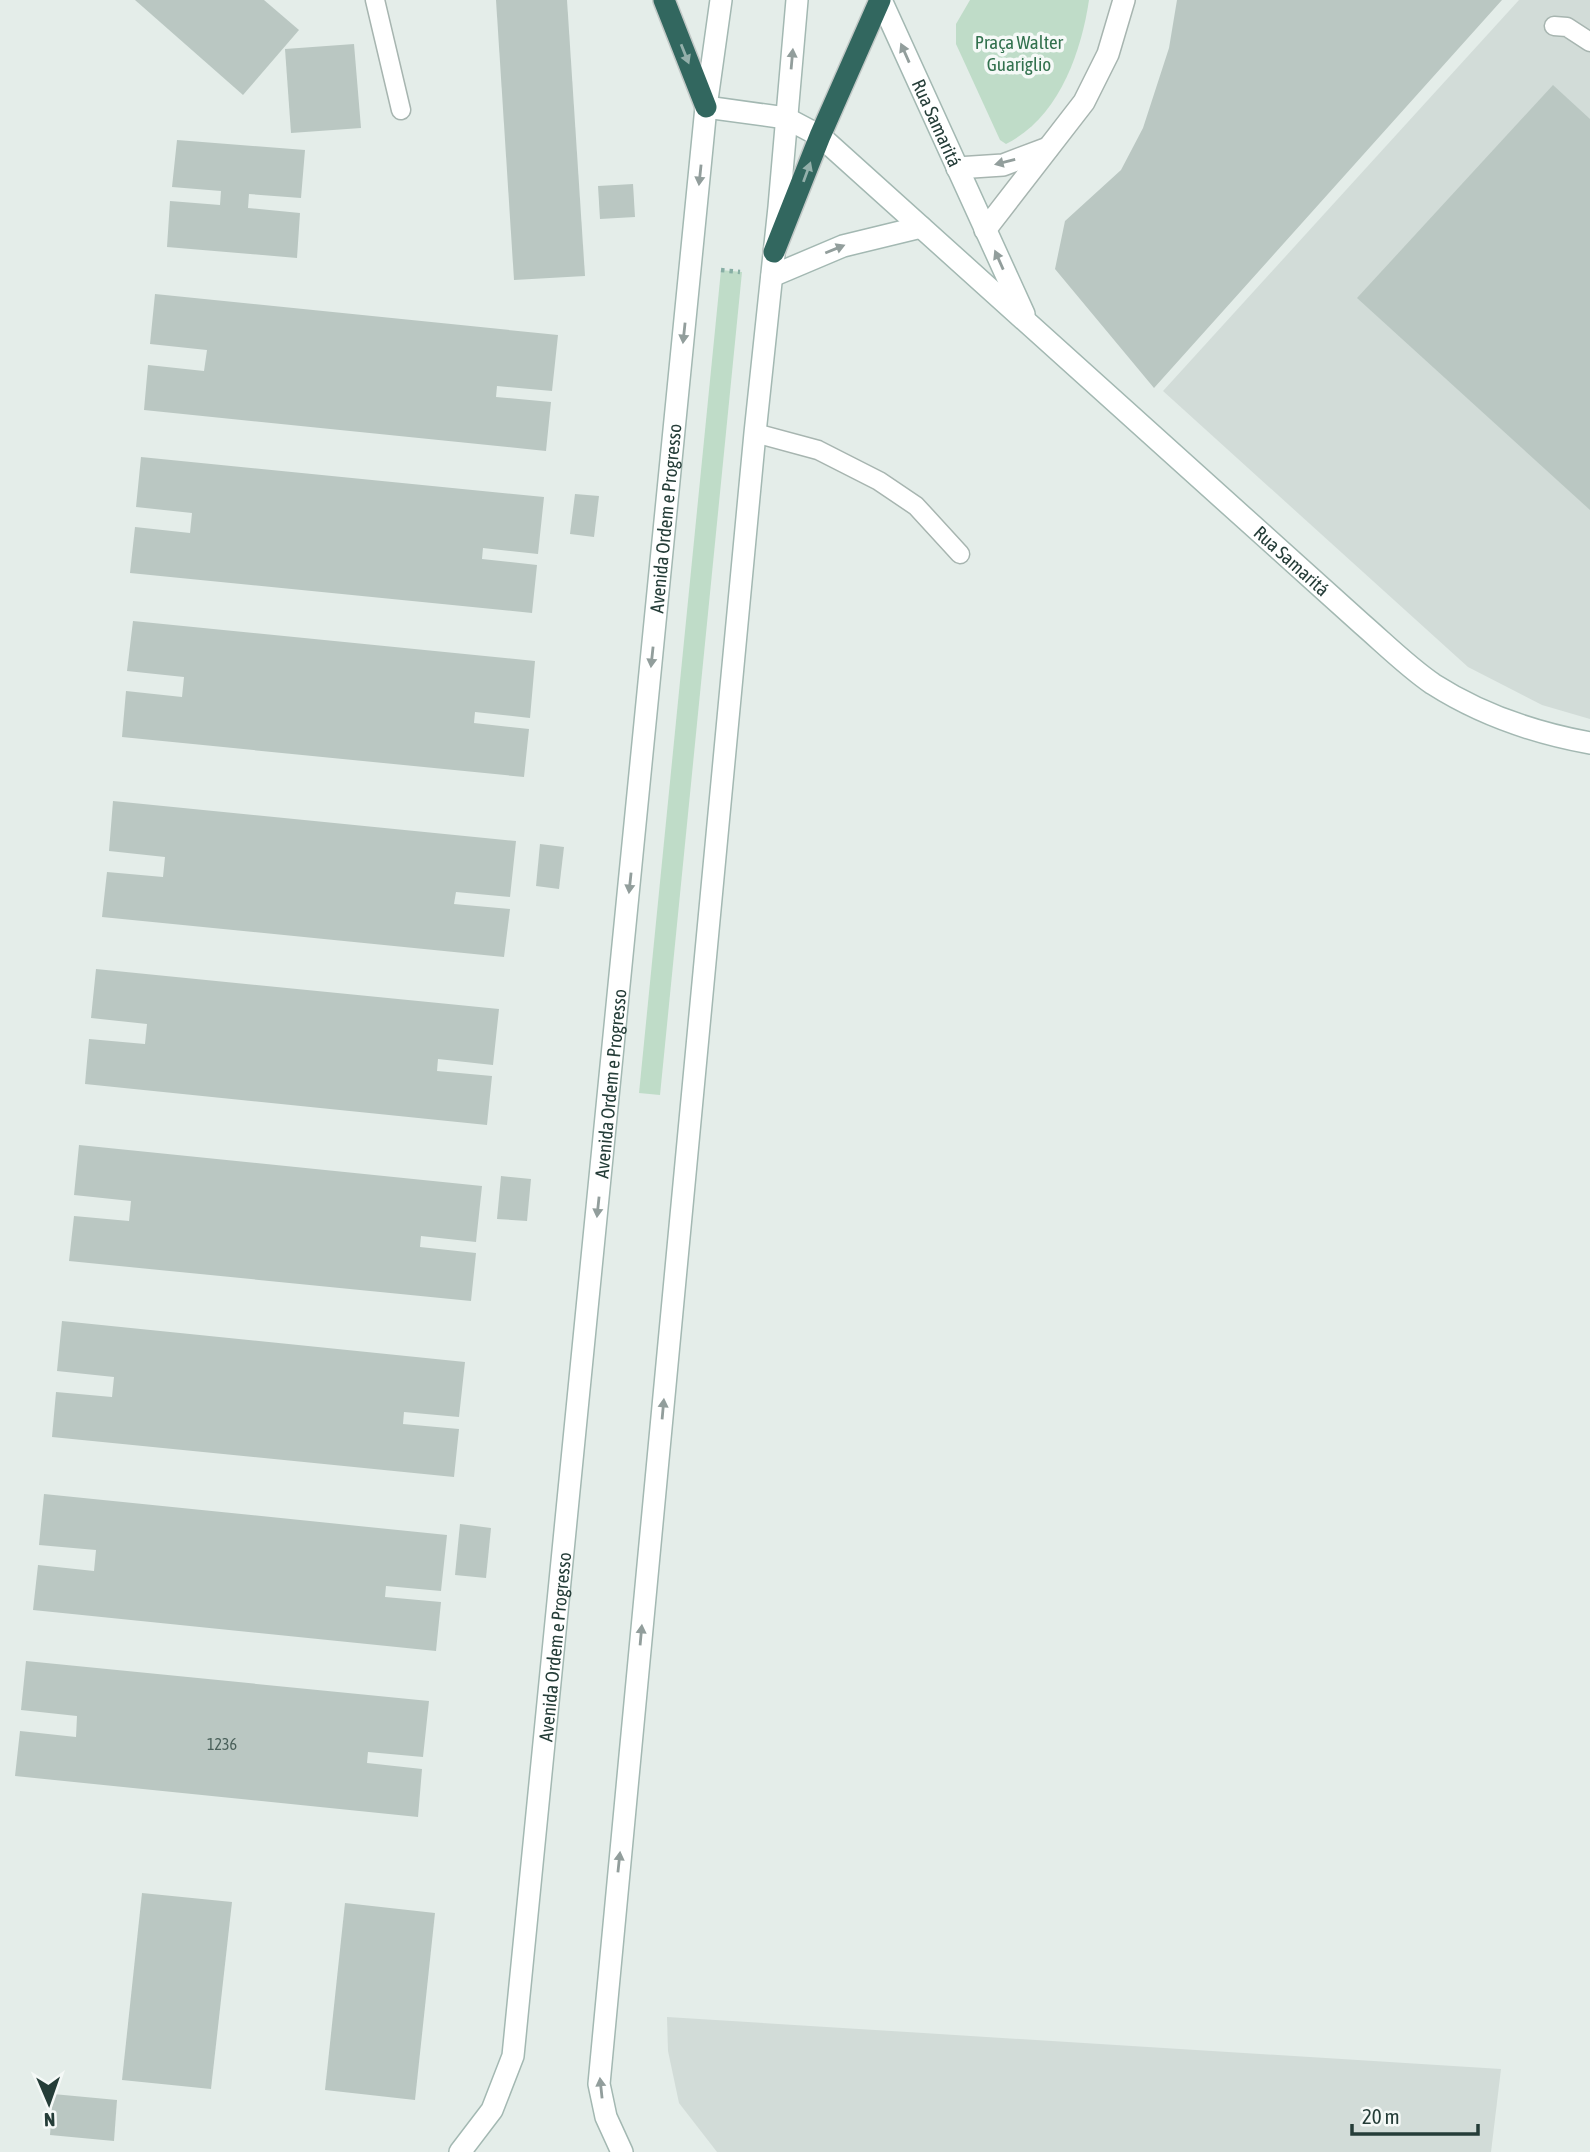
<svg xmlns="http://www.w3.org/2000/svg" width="1590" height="2152" font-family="'Asap Condensed',sans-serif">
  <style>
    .built { fill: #d2dcd8 }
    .green { fill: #bfdcc8 }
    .building { fill: #bac7c2 }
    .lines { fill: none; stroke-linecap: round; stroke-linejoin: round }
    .lane-casing { stroke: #a7b5b0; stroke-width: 21 }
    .street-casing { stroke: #a7b5b0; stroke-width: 24 }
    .secondary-casing { stroke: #a3b8b2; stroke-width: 24 }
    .highway-casing { stroke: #c2c9c7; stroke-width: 24 }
    .path { stroke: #87aea4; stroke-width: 4.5; stroke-dasharray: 3.5 5; stroke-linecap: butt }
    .lane { stroke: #fff; stroke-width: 18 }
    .street { stroke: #fff; stroke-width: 21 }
    .secondary { stroke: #fff; stroke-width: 21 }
    .highway { stroke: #32675f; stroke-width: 21 }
    .oneway { fill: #929e9c }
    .oneway2 { fill: #94b0ab }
    .labels { text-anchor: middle; stroke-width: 7; stroke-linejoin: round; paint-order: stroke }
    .number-label { font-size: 16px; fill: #4a605a }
    .park-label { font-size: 19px; fill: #32714e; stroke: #f5f9f7 }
    .street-label { font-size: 19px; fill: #253d38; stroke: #f5f9f7 }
  </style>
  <rect width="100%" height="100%" fill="#e4ede9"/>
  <!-- built -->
  <g class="built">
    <polygon points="1519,0 1590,0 1590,719 1542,705 1468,667 1163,391"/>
    <polygon points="667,2017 1501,2069 1491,2152 717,2152 679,2103 668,2051"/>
  </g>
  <!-- green -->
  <g class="green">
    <path d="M970 0H1089C1081 54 1058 118 1006 144L1000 140 956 44V24Z"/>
    <polygon points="721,270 742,272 660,1095 639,1093"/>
  </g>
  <!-- building -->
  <g class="building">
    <polygon points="135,0 264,0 299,30 243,95"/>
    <polygon points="496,0 567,0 585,276 514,280"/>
    <polygon points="1177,0 1502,0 1154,388 1055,269 1065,221 1121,170 1143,128 1169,48"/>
    <polygon points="354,44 361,128 291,133 285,49"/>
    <polygon points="1553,85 1590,119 1590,510 1357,298"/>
    <polygon points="177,140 305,150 301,198 249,194 248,208 300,213 297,258 167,247 170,201 220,205 221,191 172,187"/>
    <polygon points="633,184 635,217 600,219 598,186"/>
    <polygon points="155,294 558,335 552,391 497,386 496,397 551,402 546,451 144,410 148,365 204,371 207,350 150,344"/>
    <polygon points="141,457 544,497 538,554 483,548 482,559 537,565 532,613 130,573 135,527 190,533 192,513 136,507"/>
    <polygon points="575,494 599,496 594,537 570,534"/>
    <polygon points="133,621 535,661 530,718 475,712 474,723 529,729 524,777 122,737 126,691 182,697 184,677 127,671"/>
    <polygon points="113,801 516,841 510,897 456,892 454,904 510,909 504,957 102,917 107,872 163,877 165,857 109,851"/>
    <polygon points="540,844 564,847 559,889 536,886"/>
    <polygon points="96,969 499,1009 493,1065 438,1059 437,1071 492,1076 487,1125 85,1084 89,1039 145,1044 147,1024 91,1018"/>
    <polygon points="79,1145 482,1186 476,1242 421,1236 420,1247 476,1253 471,1301 69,1261 74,1216 129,1221 131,1201 74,1195"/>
    <polygon points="501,1176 531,1179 527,1221 497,1219"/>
    <polygon points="62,1321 465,1362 459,1417 404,1412 403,1424 459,1429 454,1477 52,1437 56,1392 112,1397 114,1377 57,1371"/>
    <polygon points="44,1494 447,1535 441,1591 386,1586 385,1597 441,1602 436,1651 33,1610 38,1565 94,1571 96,1550 39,1545"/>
    <polygon points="460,1524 491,1528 486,1578 455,1575"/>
    <polygon points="26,1661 429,1701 423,1757 368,1752 367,1763 422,1769 418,1817 15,1776 20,1731 76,1737 77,1716 21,1710"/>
    <polygon points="142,1893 232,1902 211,2089 122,2080"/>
    <polygon points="345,1903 435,1913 415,2100 325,2090"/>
    <polygon points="53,2094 117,2100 114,2141 50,2135"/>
  </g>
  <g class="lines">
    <!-- lane casing -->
    <g class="lane-casing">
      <g id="lane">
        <polyline points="375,0 401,110"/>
        <polyline points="1554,26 1567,27 1590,42"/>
        <polyline points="755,433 818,450 879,481 916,506 960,554"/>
      </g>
    </g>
    <!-- street casing -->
    <g class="street-casing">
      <g id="street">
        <polyline points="957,168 1003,165 1048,148"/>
        <polyline points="985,230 1084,102 1108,54 1124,0"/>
      </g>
    </g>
    <!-- secondary casing -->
    <g class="secondary-casing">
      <g id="secondary">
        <path id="s1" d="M881 0 1024 314"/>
        <path id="s2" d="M706 107 786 118 820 136 1362 624C1385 644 1408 667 1433 684 1480 714 1535 733 1590 743"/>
        <polyline points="772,276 843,246 921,227"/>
        <path id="s3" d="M460 2152 492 2110 513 2056C581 1407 641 757 706 107L721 0"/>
        <polyline points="622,2152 606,2117 599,2084 755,433 779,207 797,0"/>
      </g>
    </g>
    <!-- highway casing -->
    <g class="highway-casing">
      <g id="highway">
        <polyline points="664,0 706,107"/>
        <polyline points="774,252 820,136 880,0"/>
      </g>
    </g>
    <!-- path -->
    <polyline class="path" points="721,270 740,272"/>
    <!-- lane -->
    <use href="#lane" class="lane"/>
    <!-- street -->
    <use href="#street" class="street"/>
    <!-- secondary -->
    <use href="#secondary" class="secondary"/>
    <!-- highway -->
    <use href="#highway" class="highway"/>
  </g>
  <!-- one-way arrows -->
  <defs><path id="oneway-solid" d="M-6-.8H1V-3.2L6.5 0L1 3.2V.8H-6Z" transform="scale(1.75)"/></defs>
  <g class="oneway">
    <use href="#oneway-solid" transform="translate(905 53) rotate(-114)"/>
    <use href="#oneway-solid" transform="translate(792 59) rotate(-85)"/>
    <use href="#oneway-solid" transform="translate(1005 162) rotate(166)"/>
    <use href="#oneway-solid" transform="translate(700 175) rotate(96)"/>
    <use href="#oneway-solid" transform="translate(835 249) rotate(-22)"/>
    <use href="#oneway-solid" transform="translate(999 260) rotate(-114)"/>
    <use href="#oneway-solid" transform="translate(684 333) rotate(96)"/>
    <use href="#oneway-solid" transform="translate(652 657) rotate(96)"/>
    <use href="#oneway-solid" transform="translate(630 883) rotate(96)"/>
    <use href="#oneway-solid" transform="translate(598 1207) rotate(96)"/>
    <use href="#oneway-solid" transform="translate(663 1409) rotate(-85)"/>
    <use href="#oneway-solid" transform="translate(641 1635) rotate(-85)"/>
    <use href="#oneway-solid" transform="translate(619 1862) rotate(-84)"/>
    <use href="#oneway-solid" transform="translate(601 2088) rotate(-96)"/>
  </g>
  <g class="oneway2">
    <use href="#oneway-solid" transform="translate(685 54) rotate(68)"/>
    <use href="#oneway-solid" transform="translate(807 172) rotate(-70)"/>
  </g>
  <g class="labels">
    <!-- number labels -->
    <g class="number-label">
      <text x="222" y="1750">1236</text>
    </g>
    <!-- park labels -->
    <g class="park-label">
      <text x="1019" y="49">Praça Walter<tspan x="1019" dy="22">Guariglio</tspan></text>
    </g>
    <!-- street labels -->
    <g class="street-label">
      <text dy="7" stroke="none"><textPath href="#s1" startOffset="135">Rua Samaritá</textPath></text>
      <text dy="7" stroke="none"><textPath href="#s3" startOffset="1656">Avenida Ordem e Progresso</textPath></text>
      <text dy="7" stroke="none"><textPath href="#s2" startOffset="754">Rua Samaritá</textPath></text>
      <text dy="7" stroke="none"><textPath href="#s3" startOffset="1088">Avenida Ordem e Progresso</textPath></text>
      <text dy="7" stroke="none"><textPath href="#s3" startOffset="522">Avenida Ordem e Progresso</textPath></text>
    </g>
  </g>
  <!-- north arrow -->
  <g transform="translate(49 2103) rotate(178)" stroke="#f5f9f7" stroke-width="5" paint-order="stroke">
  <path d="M0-5L12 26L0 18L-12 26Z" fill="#253d38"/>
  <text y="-10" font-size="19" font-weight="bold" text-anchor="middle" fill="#253d38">N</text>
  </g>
  <!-- scale -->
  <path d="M1352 2124v10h126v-10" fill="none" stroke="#253d38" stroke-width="3.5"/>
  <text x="1362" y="2124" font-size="21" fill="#253d38" stroke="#f5f9f7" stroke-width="5" paint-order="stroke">20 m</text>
</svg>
